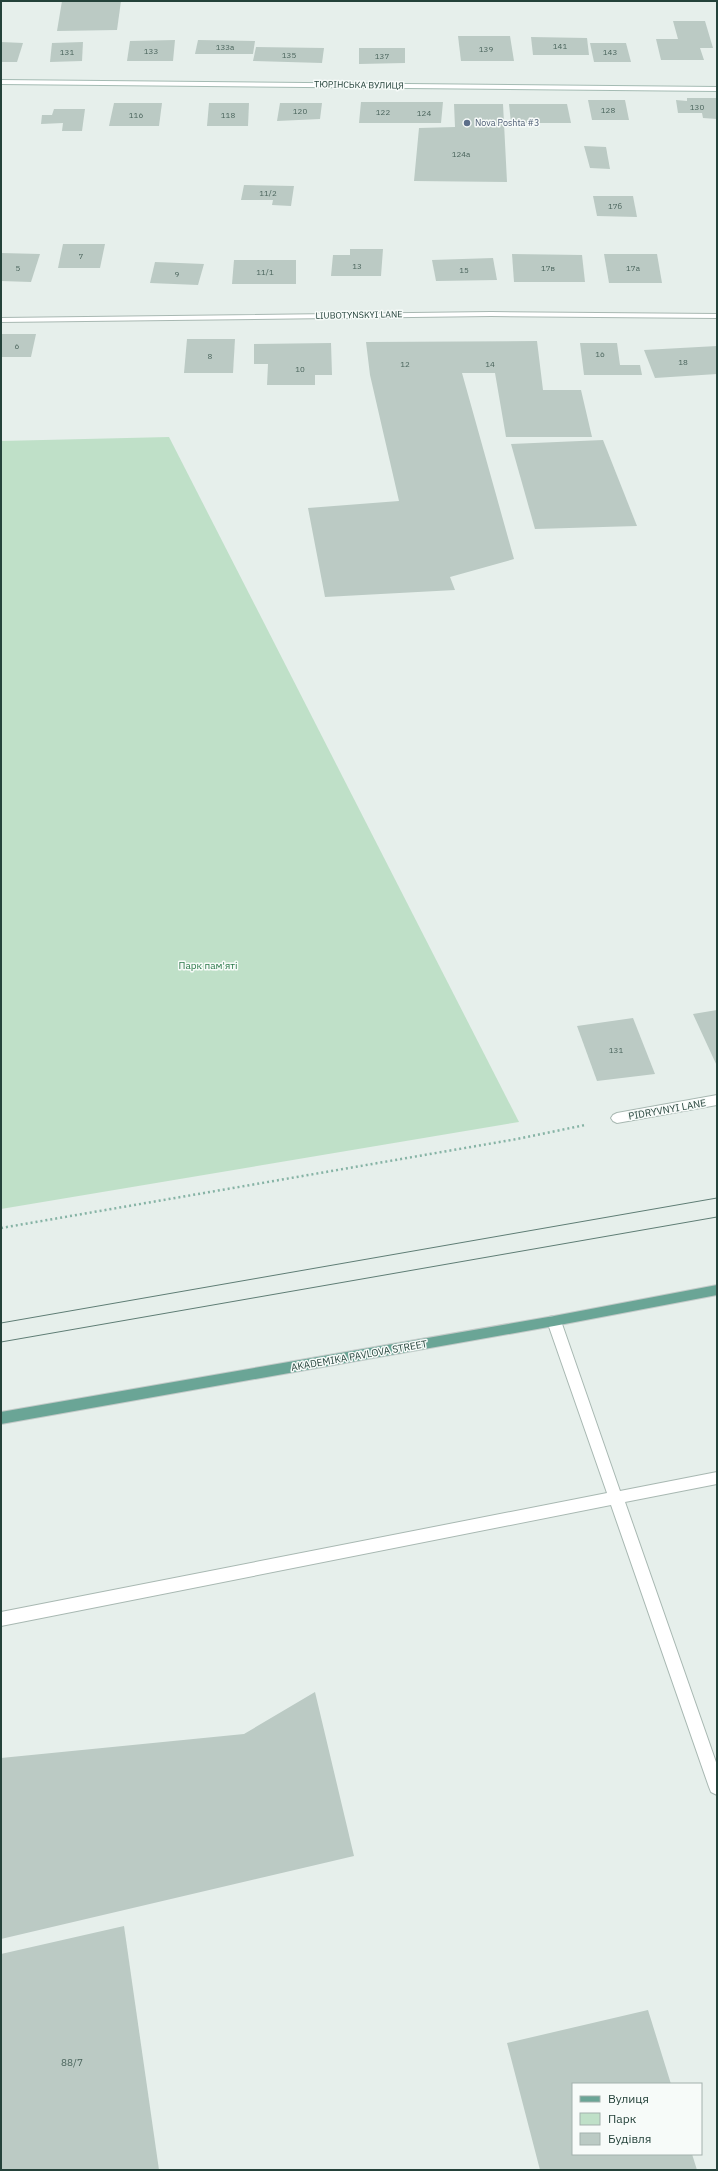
<svg xmlns="http://www.w3.org/2000/svg" width="718" height="2171" font-family="'IBM Plex Sans',sans-serif">
  <style>
    .green { fill: #bfe0c8 }
    .building { fill: #bbcac4 }
    .lines { fill: none; stroke-linecap: round; stroke-linejoin: round }
    .lane-casing { stroke: #a8b8b2; stroke-width: 2 }
    .street-casing { stroke: #a8b8b2; stroke-width: 2 }
    .secondary-casing { stroke: #a4bbb3; stroke-width: 2 }
    .primary-casing { stroke: #c2cac8; stroke-width: 2 }
    .path { stroke: #86b3a5; stroke-width: 2.5; stroke-dasharray: 2 3; stroke-linecap: butt }
    .lane { fill: #fff; fill-rule: evenodd }
    .street { fill: #fff; fill-rule: evenodd }
    .secondary { fill: #fff; fill-rule: evenodd }
    .primary { fill: #6aa596; fill-rule: evenodd }
    .tram { stroke: #5f7d75; stroke-width: 1 }
    .service-dot { fill: #5c6f8a; stroke: #f7fbf9; stroke-width: 1.5 }
    .labels { text-anchor: middle; stroke-width: 3; stroke-linejoin: round; paint-order: stroke }
    .number-label { font-size: 8px; fill: #4a645c }
    .far-street-label { font-size: 9px; fill: #24423a; stroke: #f7fbf9 }
    .far-service-label { font-size: 9px; fill: #4e5e75; stroke: #f7fbf9; text-anchor: start }
    .park-label { font-size: 10px; fill: #2d7a4b; stroke: #f7fbf9 }
    .street-label { font-size: 10px; fill: #24423a; stroke: #f7fbf9 }
    .near-number-label { font-size: 10px; fill: #4a645c }
  </style>
  <rect width="100%" height="100%" fill="#e6efeb"/>
  <!-- green -->
  <polygon class="green" points="169,437 519,1122 1,1209 1,441"/>
  <!-- building -->
  <g class="building">
    <polygon points="62,1 121,1 117,30 57,31"/>
    <polygon points="673,21 705,21 713,48 700,48 704,60 661,60 656,39 678,39"/>
    <polygon points="458,36 510,36 514,61 461,61"/>
    <polygon points="531,37 587,38 589,55 533,55"/>
    <polygon points="175,40 173,61 127,61 130,41"/>
    <polygon points="198,40 255,41 253,54 195,54"/>
    <polygon points="1,42 23,43 17,62 1,62"/>
    <polygon points="83,42 82,61 50,62 52,43"/>
    <polygon points="590,43 626,43 631,62 594,62"/>
    <polygon points="256,47 324,48 322,63 253,61"/>
    <polygon points="359,48 405,48 405,63 359,64"/>
    <polygon points="687,98 717,98 717,119 703,118 702,113 678,113 676,100 687,101"/>
    <polygon points="588,100 625,100 629,120 592,120"/>
    <polygon points="361,102 443,102 441,123 359,123"/>
    <polygon points="114,103 162,103 159,126 109,126"/>
    <polygon points="209,103 249,103 248,126 207,126"/>
    <polygon points="280,103 322,103 320,119 277,121"/>
    <polygon points="454,104 503,104 507,182 414,181 419,128 455,127"/>
    <polygon points="509,104 567,104 571,123 511,123"/>
    <polygon points="54,109 85,109 82,131 62,131 63,123 41,124 42,115 52,115"/>
    <polygon points="584,146 606,147 610,169 590,168"/>
    <polygon points="244,185 294,186 291,206 272,205 273,200 241,200"/>
    <polygon points="593,196 633,196 637,217 597,216"/>
    <polygon points="63,244 105,244 100,268 58,268"/>
    <polygon points="350,249 383,249 381,276 331,276 333,255 350,255"/>
    <polygon points="1,253 40,254 31,282 1,281"/>
    <polygon points="512,254 582,255 585,282 514,282"/>
    <polygon points="604,254 657,254 662,283 609,283"/>
    <polygon points="493,258 497,280 436,281 432,260"/>
    <polygon points="234,260 296,260 296,284 232,284"/>
    <polygon points="155,262 204,264 198,285 150,283"/>
    <polygon points="1,334 36,334 31,357 1,357"/>
    <polygon points="187,339 235,339 233,373 184,373"/>
    <polygon points="537,341 543,390 581,390 592,437 506,437 495,373 462,373 514,559 450,577 455,590 325,597 308,508 399,501 370,375 366,342"/>
    <polygon points="331,343 332,375 315,375 315,385 267,385 268,364 254,364 254,344"/>
    <polygon points="580,343 617,343 620,365 640,365 642,375 584,375"/>
    <polygon points="717,346 717,374 655,378 644,350"/>
    <polygon points="603,440 637,526 535,529 511,444"/>
    <polygon points="717,1010 717,1066 693,1014"/>
    <polygon points="633,1018 655,1074 597,1081 577,1026"/>
    <polygon points="315,1692 354,1856 1,1939 1,1758 244,1734"/>
    <polygon points="124,1926 159,2170 1,2170 1,1954"/>
    <polygon points="648,2010 671,2084 573,2084 573,2154 692,2154 697,2170 540,2170 507,2043"/>
  </g>
  <g class="lines">
    <!-- lane casing -->
    <g class="lane-casing">
      <polygon id="lane" points="554,1316 559,1317 561,1321 620,1491 717,1472 717,1484 625,1502 717,1765 717,1795 711,1792 709,1787 611,1505 1,1626 1,1612 607,1493 547,1321 549,1317"/>
    </g>
    <!-- street casing -->
    <g class="street-casing">
      <g id="street">
        <polygon points="491,312 717,314 717,318 491,316 1,322 1,318"/>
        <polygon points="717,1095 717,1105 617,1123 613,1121 611,1118 613,1115 617,1113"/>
      </g>
    </g>
    <!-- secondary casing -->
    <g class="secondary-casing">
      <polygon id="secondary" points="1,80 717,87 717,91 1,84"/>
    </g>
    <!-- primary casing -->
    <g class="primary-casing">
      <polygon id="primary" points="717,1285 717,1295 554,1326 1,1424 1,1412 554,1316"/>
    </g>
    <!-- path -->
    <polyline class="path" points="1,1228 517,1139 585,1125"/>
    <!-- lane -->
    <use href="#lane" class="lane"/>
    <!-- street -->
    <use href="#street" class="street"/>
    <!-- secondary -->
    <use href="#secondary" class="secondary"/>
    <!-- primary -->
    <use href="#primary" class="primary"/>
    <!-- tram -->
    <g class="tram">
      <polyline points="1,1323 717,1198"/>
      <polyline points="1,1342 717,1217"/>
    </g>
  </g>
  <!-- markers -->
  <circle class="service-dot" cx="467" cy="123" r="4"/>
  <g class="labels">
    <!-- number labels -->
    <g class="number-label">
      <text x="560" y="49">141</text>
      <text x="225" y="50">133а</text>
      <text x="486" y="52">139</text>
      <text x="151" y="54">133</text>
      <text x="67" y="55">131</text>
      <text x="610" y="55">143</text>
      <text x="289" y="58">135</text>
      <text x="382" y="59">137</text>
      <text x="697" y="110">130</text>
      <text x="608" y="113">128</text>
      <text x="300" y="114">120</text>
      <text x="383" y="115">122</text>
      <text x="424" y="116">124</text>
      <text x="136" y="118">116</text>
      <text x="228" y="118">118</text>
      <text x="461" y="157">124а</text>
      <text x="268" y="196">11/2</text>
      <text x="615" y="209">17б</text>
      <text x="81" y="259">7</text>
      <text x="357" y="269">13</text>
      <text x="18" y="271">5</text>
      <text x="548" y="271">17в</text>
      <text x="633" y="271">17а</text>
      <text x="464" y="273">15</text>
      <text x="265" y="275">11/1</text>
      <text x="177" y="277">9</text>
      <text x="17" y="349">6</text>
      <text x="600" y="357">16</text>
      <text x="210" y="359">8</text>
      <text x="683" y="365">18</text>
      <text x="405" y="367">12</text>
      <text x="490" y="367">14</text>
      <text x="300" y="372">10</text>
      <text x="616" y="1053">131</text>
    </g>
    <!-- far-street labels -->
    <g class="far-street-label">
      <text transform="translate(359 85) rotate(1)" y="3">ТЮРІНСЬКА ВУЛИЦЯ</text>
      <text transform="translate(359 315) rotate(-1)" y="3">LIUBOTYNSKYI LANE</text>
    </g>
    <!-- far-service labels -->
    <g class="far-service-label">
      <text x="475" y="126">Nova Poshta #3</text>
    </g>
    <!-- park labels -->
    <g class="park-label">
      <text x="208" y="969">Парк пам'яті</text>
    </g>
    <!-- street labels -->
    <g class="street-label">
      <text transform="translate(667 1109) rotate(-10)" y="4">PIDRYVNYI LANE</text>
      <text transform="translate(359 1355) rotate(-10)" y="4">AKADEMIKA PAVLOVA STREET</text>
    </g>
    <!-- near-number labels -->
    <g class="near-number-label">
      <text x="72" y="2066">88/7</text>
    </g>
  </g>
  <!-- border -->
  <rect width="718" height="2171" fill="none" stroke="#24423a" stroke-width="4"/>
  <!-- legend -->
  <rect x="572" y="2083" width="130" height="72" fill="#f7fbf9" stroke="#a3b1ad"/>
  <rect x="580" y="2096" width="20" height="6" fill="#6aa596" stroke="#a3b1ad"/>
  <text x="608" y="2103" font-size="12" fill="#24423a">Вулиця</text>
  <rect x="580" y="2113" width="20" height="12" fill="#bfe0c8" stroke="#a3b1ad"/>
  <text x="608" y="2123" font-size="12" fill="#24423a">Парк</text>
  <rect x="580" y="2133" width="20" height="12" fill="#bbcac4" stroke="#a3b1ad"/>
  <text x="608" y="2143" font-size="12" fill="#24423a">Будівля</text>
</svg>
